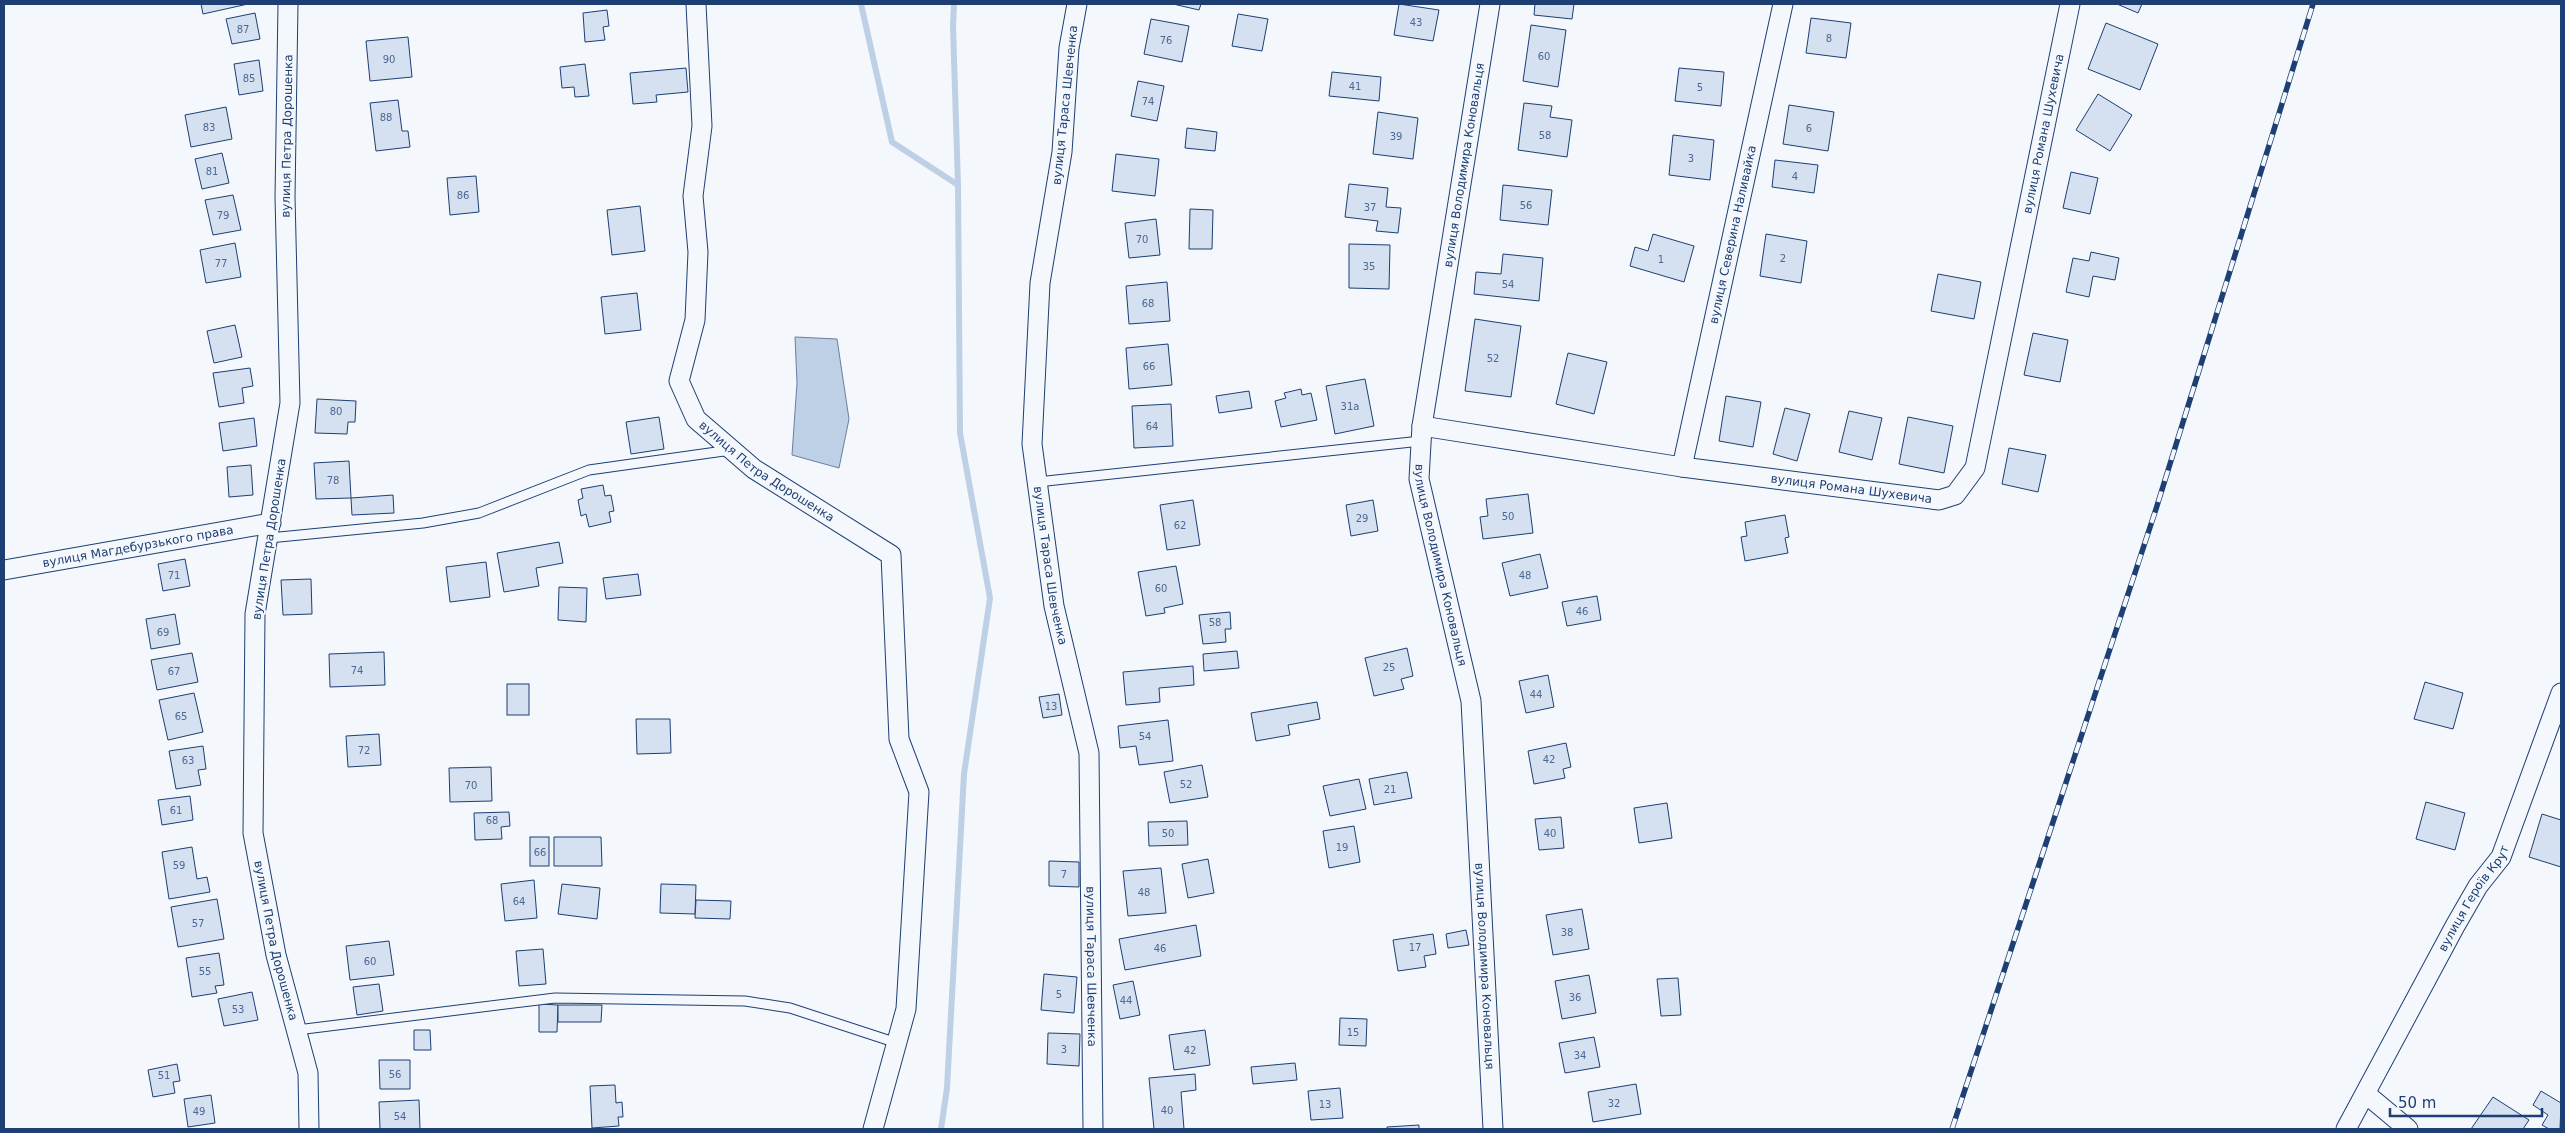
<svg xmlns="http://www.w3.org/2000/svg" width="2565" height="1133" font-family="'DejaVu Sans',sans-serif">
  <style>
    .water { fill: #bed0e5; stroke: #687fa3 }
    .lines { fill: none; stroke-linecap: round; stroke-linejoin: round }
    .stream { stroke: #bed0e5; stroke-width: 6 }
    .building { fill: #d5e0f0; stroke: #1d3f73 }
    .lane-casing { stroke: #1d3f73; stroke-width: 11 }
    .street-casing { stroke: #1d3f73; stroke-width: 21 }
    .lane { stroke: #f4f7fb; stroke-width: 9 }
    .street { stroke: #f4f7fb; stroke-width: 19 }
    .rail-casing { stroke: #1d3f73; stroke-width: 5.5 }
    .rail { stroke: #f4f7fb; stroke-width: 4; stroke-dasharray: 11; stroke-linecap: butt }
    .labels { text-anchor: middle; stroke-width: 4; stroke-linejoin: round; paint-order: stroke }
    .number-label { font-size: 10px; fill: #4b6792 }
    .street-label { font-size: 12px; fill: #1d3f73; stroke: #f4f7fb }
  </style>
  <rect width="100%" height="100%" fill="#f4f7fb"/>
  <!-- water -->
  <polygon class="water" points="795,337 837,339 849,419 839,468 792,455 797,383"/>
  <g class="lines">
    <!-- stream -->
    <g class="stream">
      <polyline points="861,4 892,142 958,185 960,433 990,598 964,774 947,1088 941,1129"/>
      <polyline points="954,4 953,26 958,185"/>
    </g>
  </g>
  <!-- building -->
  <g class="building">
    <polygon points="201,4 248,4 203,14"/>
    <polygon points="1173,4 1201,4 1199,10"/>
    <polygon points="1399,4 1439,10 1433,41 1394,35"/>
    <polygon points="1535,4 1574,4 1572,19 1534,15"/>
    <polygon points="2117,4 2142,4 2138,13"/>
    <polygon points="607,10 609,26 603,27 605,40 585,42 583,13"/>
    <polygon points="255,13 260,39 232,44 226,19"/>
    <polygon points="1238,14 1268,19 1262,51 1232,46"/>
    <polygon points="1811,18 1851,23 1846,58 1806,53"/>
    <polygon points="1151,19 1189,26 1182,62 1144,54"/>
    <polygon points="2106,23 2158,44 2140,90 2088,69"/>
    <polygon points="1531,25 1566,30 1558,87 1523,81"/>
    <polygon points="408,37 412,77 370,81 366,41"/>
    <polygon points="259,60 263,91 239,95 234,64"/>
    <polygon points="585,64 589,96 575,97 574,87 562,88 560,67"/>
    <polygon points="686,68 688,92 656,95 657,102 633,104 630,73"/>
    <polygon points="1679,68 1724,72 1721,106 1675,101"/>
    <polygon points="1332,72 1381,77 1379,101 1329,96"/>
    <polygon points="1138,81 1164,86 1157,121 1131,116"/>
    <polygon points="2098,94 2132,115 2110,151 2076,130"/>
    <polygon points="398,100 402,131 408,131 410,147 376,151 370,103"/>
    <polygon points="1524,103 1552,106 1550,117 1572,120 1567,157 1518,150"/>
    <polygon points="1789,105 1834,112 1828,151 1783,144"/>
    <polygon points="226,107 232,139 191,147 185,115"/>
    <polygon points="1378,112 1418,118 1413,159 1373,154"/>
    <polygon points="1187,128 1217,132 1215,151 1185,148"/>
    <polygon points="1673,135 1714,140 1710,180 1669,175"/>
    <polygon points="222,153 229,183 202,189 195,159"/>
    <polygon points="1116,154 1159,159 1155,196 1112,191"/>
    <polygon points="1775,160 1818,165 1814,193 1772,187"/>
    <polygon points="2071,172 2098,178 2090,214 2063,208"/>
    <polygon points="476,176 479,212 450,215 447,178"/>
    <polygon points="1349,184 1388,188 1386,207 1401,208 1398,233 1376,231 1378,221 1345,217"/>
    <polygon points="1503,185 1552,190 1548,225 1500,220"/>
    <polygon points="233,195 241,230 213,235 205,200"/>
    <polygon points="640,206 645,251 612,255 607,210"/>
    <polygon points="1190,209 1213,210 1212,249 1189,249"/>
    <polygon points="1156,219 1160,255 1129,258 1125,223"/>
    <polygon points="1653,234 1694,246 1684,282 1630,266 1635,247 1648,251"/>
    <polygon points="1766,234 1807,241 1801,283 1760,276"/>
    <polygon points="235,243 241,277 206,283 200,250"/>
    <polygon points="1349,244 1390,245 1389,289 1349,288"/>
    <polygon points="2091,252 2119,258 2115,280 2093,276 2089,297 2066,292 2073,258 2089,261"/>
    <polygon points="1503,254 1543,258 1539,301 1474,294 1476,272 1501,274"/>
    <polygon points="1938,274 1981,282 1974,319 1931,311"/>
    <polygon points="1167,282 1170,321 1129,324 1126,286"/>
    <polygon points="637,293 641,330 605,334 601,297"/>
    <polygon points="1475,319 1521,326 1511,397 1465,391"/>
    <polygon points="235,325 242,357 214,363 207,331"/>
    <polygon points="2033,333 2068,340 2060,382 2024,375"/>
    <polygon points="1168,344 1172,385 1129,389 1126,348"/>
    <polygon points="1568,353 1607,362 1594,414 1556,404"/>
    <polygon points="250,368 253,386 242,388 244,403 219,407 213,373"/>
    <polygon points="1365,379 1374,426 1335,434 1326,386"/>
    <polygon points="1301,389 1302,395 1311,393 1317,420 1281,427 1275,401 1286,398 1284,393"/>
    <polygon points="1249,391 1252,408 1219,413 1216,396"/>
    <polygon points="1726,396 1761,402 1753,447 1719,441"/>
    <polygon points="317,399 356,401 355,422 348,422 347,434 315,433"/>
    <polygon points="1171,404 1173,446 1134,448 1132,406"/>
    <polygon points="1785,408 1810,414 1797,461 1773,454"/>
    <polygon points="1849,411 1882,418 1872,460 1839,452"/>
    <polygon points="659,417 664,449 631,454 626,422"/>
    <polygon points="1908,417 1953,426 1944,473 1899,464"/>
    <polygon points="254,418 257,446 223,451 219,423"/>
    <polygon points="2009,448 2046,455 2038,492 2002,484"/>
    <polygon points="349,461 351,498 316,499 314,463"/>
    <polygon points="251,465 253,495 229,497 227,467"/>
    <polygon points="603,485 605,496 611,495 614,511 609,512 611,522 589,527 586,514 581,516 578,500 583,498 581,489"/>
    <polygon points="1528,494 1533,533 1483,539 1480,517 1488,516 1486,499"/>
    <polygon points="393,495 394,513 352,515 351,498"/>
    <polygon points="1193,500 1200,545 1167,550 1160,505"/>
    <polygon points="1373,500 1378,531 1351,536 1346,505"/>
    <polygon points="1785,515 1789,537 1785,538 1788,553 1745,561 1741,537 1747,536 1745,522"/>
    <polygon points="559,542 563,563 536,568 539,586 504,592 497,553"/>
    <polygon points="1540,554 1548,588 1510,596 1502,563"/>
    <polygon points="185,559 190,586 163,591 158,564"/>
    <polygon points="486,562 490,597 450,602 446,567"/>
    <polygon points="1176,566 1183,604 1164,608 1165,613 1146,616 1138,572"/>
    <polygon points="638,574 641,595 606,599 603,578"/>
    <polygon points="311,579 312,614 283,615 281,580"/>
    <polygon points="559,587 587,588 586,622 558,620"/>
    <polygon points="1597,596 1601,620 1567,626 1562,602"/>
    <polygon points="1230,612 1231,629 1225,629 1226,642 1203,644 1199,615"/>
    <polygon points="175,614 180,644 151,649 146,619"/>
    <polygon points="1407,648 1413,676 1401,679 1404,689 1374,696 1365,658"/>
    <polygon points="1237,651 1239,668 1204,671 1203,654"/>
    <polygon points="384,652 385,685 330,687 329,654"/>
    <polygon points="192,653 198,682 157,690 151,660"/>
    <polygon points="1193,666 1194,685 1159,688 1160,702 1126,705 1123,672"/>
    <polygon points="1548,675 1554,707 1526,713 1519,681"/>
    <polygon points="2425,682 2463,693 2453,729 2414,719"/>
    <rect x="507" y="684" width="22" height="31"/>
    <polygon points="194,693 203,732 168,740 159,700"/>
    <polygon points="1059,694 1062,715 1043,718 1039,697"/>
    <polygon points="1317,702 1320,719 1288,725 1290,735 1256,741 1251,713"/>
    <polygon points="636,719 670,719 671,753 637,754"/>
    <polygon points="1168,720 1173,761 1139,765 1136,746 1120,748 1118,726"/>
    <polygon points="379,734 381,765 348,767 346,736"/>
    <polygon points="1566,743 1571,767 1563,769 1565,778 1534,784 1528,751"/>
    <polygon points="203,746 206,769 198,770 201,785 176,789 169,751"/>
    <polygon points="1202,765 1208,797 1170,803 1164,772"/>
    <polygon points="491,767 492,801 450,802 449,768"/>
    <polygon points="1407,772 1412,798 1374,805 1369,779"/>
    <polygon points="1359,779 1366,809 1330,816 1323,786"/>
    <polygon points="190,796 193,820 162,825 158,800"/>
    <polygon points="2426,802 2465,813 2455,850 2416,839"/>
    <polygon points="1667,803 1672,838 1639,843 1634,808"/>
    <polygon points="509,812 510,826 501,827 502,839 475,840 474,813"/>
    <polygon points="2542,814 2561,820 2561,867 2529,857"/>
    <polygon points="1561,817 1564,848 1539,850 1535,819"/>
    <polygon points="1187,821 1188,845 1149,846 1148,822"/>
    <polygon points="1354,826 1360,862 1329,868 1323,831"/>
    <rect x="530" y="837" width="19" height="29"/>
    <polygon points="554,837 601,837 602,866 554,866"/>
    <polygon points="192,847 197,879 207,877 210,892 169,899 162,852"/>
    <polygon points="1208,859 1214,893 1188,898 1182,864"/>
    <polygon points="1049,861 1079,862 1079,887 1049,886"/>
    <polygon points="1161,868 1166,913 1128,916 1123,871"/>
    <polygon points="534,880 537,918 505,921 501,884"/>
    <polygon points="562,884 600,888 597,919 558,914"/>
    <polygon points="661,884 696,885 695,914 660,913"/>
    <polygon points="217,899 224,939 178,947 171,907"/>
    <polygon points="696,900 731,901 730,919 695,918"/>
    <polygon points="1582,909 1589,949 1553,955 1546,915"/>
    <polygon points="1196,925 1201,956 1125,970 1119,939"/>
    <polygon points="1466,930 1469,945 1448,948 1446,934"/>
    <polygon points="1433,934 1436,954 1424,956 1426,967 1398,971 1393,940"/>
    <polygon points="389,941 394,975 350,980 346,946"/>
    <polygon points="543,949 546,984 519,986 516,951"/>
    <polygon points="219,953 224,985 215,986 217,993 192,997 186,958"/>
    <polygon points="1044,974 1077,977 1074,1013 1041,1010"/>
    <polygon points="1589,975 1596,1013 1562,1019 1555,981"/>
    <polygon points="1678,978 1681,1015 1661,1016 1657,979"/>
    <polygon points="1133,981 1140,1015 1120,1019 1113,985"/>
    <polygon points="379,984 383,1011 357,1015 353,987"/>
    <polygon points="252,992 258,1020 224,1026 218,999"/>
    <polygon points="539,1004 558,1005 557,1032 539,1032"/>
    <polygon points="558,1005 602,1005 601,1022 558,1022"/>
    <polygon points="1340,1018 1367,1019 1366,1046 1339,1045"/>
    <polygon points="414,1030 430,1030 431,1050 414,1050"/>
    <polygon points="1205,1030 1210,1065 1174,1070 1169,1035"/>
    <polygon points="1048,1033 1080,1034 1079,1066 1047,1064"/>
    <polygon points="1594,1037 1600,1067 1565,1073 1559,1043"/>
    <polygon points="379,1060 410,1060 410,1089 380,1089"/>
    <polygon points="1295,1063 1297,1080 1253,1084 1251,1067"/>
    <polygon points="177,1064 180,1081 173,1082 175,1093 153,1097 148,1070"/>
    <polygon points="1195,1074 1196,1090 1181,1092 1184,1129 1154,1129 1149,1078"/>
    <polygon points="1636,1084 1641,1114 1593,1122 1588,1092"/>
    <polygon points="615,1085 616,1103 622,1102 623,1117 618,1117 619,1126 592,1128 590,1086"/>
    <polygon points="1340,1088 1343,1118 1311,1120 1308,1091"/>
    <polygon points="2541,1091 2561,1103 2560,1129 2549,1129 2542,1125 2548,1115 2533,1105"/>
    <polygon points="211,1095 215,1123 188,1127 184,1099"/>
    <polygon points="2493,1097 2529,1120 2523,1129 2471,1129"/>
    <polygon points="419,1100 420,1129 380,1129 379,1102"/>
    <polygon points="1419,1125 1419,1129 1387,1129 1387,1127"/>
  </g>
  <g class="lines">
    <!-- lane casing -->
    <g class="lane-casing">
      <g id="lane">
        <polyline points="1037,482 1421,441"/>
        <polyline points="269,538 423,523 479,513 589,470 731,450"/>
        <polyline points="297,1030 555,998 745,1001 790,1008 897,1043"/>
      </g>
    </g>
    <!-- street casing -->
    <g class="street-casing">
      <g id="street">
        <path id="s1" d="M288 4 285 197 290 403 255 614 253 833 276 955 308 1073 309 1129"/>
        <path id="s2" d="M696 4 702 126 693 196 698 252 695 320 679 381 696 419 754 469 891 555 899 739 919 792 906 1009 873 1129"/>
        <path id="s3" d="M1077 4 1069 48 1062 152 1040 283 1032 444 1054 606 1089 753 1093 1129"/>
        <path id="s4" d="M1490 4 1422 426 1419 479 1471 701 1493 1129"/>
        <path id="s5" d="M1422 426 1682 467 1939 500 1955 495 1975 468 2070 4"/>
        <path id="s6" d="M1682 467 1783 4"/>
        <path id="s7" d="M4 570 271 523"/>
        <polyline points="2366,1094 2408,1129"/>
        <path id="s8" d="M2346 1129 2455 926 2478 886 2501 857 2561 693"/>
      </g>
    </g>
    <!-- lane -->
    <use href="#lane" class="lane"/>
    <!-- street -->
    <use href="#street" class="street"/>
    <!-- rail casing -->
    <g class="rail-casing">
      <polyline id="rail" points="1952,1129 2156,509 2313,4"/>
    </g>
    <!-- rail -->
    <use href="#rail" class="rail"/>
  </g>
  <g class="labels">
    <!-- number labels -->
    <g class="number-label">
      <text x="1416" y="26">43</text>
      <text x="243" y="33">87</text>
      <text x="1829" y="42">8</text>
      <text x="1166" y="44">76</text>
      <text x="1544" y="60">60</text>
      <text x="389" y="63">90</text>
      <text x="249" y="82">85</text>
      <text x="1355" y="90">41</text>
      <text x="1700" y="91">5</text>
      <text x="1148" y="105">74</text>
      <text x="386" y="121">88</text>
      <text x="209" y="131">83</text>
      <text x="1809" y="132">6</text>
      <text x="1545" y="139">58</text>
      <text x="1396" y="140">39</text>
      <text x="1691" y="162">3</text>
      <text x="212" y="175">81</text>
      <text x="1795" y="180">4</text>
      <text x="463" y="199">86</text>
      <text x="1526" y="209">56</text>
      <text x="1370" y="211">37</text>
      <text x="223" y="219">79</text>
      <text x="1142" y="243">70</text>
      <text x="1783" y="262">2</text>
      <text x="1661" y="263">1</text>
      <text x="221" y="267">77</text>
      <text x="1369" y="270">35</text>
      <text x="1508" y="288">54</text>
      <text x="1148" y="307">68</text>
      <text x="1493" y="362">52</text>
      <text x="1149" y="370">66</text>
      <text x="1350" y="410">31а</text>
      <text x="336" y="415">80</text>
      <text x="1152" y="430">64</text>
      <text x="333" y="484">78</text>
      <text x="1508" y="520">50</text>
      <text x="1362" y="522">29</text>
      <text x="1180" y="529">62</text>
      <text x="174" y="579">71</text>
      <text x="1525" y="579">48</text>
      <text x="1161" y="592">60</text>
      <text x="1582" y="615">46</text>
      <text x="1215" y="626">58</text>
      <text x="163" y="636">69</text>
      <text x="1389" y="671">25</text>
      <text x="357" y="674">74</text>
      <text x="174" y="675">67</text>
      <text x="1536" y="698">44</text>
      <text x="1051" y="710">13</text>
      <text x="181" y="720">65</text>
      <text x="1145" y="740">54</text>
      <text x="364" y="754">72</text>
      <text x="1549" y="763">42</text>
      <text x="188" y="764">63</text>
      <text x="1186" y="788">52</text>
      <text x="471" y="789">70</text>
      <text x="1390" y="793">21</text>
      <text x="176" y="814">61</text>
      <text x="492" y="824">68</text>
      <text x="1168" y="837">50</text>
      <text x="1550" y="837">40</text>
      <text x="1342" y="851">19</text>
      <text x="540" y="856">66</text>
      <text x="179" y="869">59</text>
      <text x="1064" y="878">7</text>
      <text x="1144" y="896">48</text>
      <text x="519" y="905">64</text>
      <text x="198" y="927">57</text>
      <text x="1567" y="936">38</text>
      <text x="1415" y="951">17</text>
      <text x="1160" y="952">46</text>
      <text x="370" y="965">60</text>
      <text x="205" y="975">55</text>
      <text x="1059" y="998">5</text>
      <text x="1575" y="1001">36</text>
      <text x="1126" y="1004">44</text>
      <text x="238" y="1013">53</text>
      <text x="1353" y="1036">15</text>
      <text x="1064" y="1053">3</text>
      <text x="1190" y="1054">42</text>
      <text x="1580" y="1059">34</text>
      <text x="395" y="1078">56</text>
      <text x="164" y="1079">51</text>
      <text x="1614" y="1107">32</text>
      <text x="1325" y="1108">13</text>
      <text x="1167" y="1114">40</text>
      <text x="199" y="1115">49</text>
      <text x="400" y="1120">54</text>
    </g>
    <!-- street labels -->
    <g class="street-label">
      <text transform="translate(1065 105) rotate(-84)" y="4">вулиця Тараса Шевченка</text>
      <text dy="4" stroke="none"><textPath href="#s5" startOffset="914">вулиця Романа Шухевича</textPath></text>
      <text transform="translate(287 136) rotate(-89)" y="4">вулиця Петра Дорошенка</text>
      <text transform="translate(1464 165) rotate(-81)" y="4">вулиця Володимира Коновальця</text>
      <text dy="4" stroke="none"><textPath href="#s6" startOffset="238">вулиця Северина Наливайка</textPath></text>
      <text dy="4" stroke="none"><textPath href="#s2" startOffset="510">вулиця Петра Дорошенка</textPath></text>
      <text dy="4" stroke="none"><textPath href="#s5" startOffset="434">вулиця Романа Шухевича</textPath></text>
      <text transform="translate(269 539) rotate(-81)" y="4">вулиця Петра Дорошенка</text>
      <text dy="4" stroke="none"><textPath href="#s7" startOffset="136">вулиця Магдебурзького права</textPath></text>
      <text dy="4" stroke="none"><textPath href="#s4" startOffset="569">вулиця Володимира Коновальця</textPath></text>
      <text dy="4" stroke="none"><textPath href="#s3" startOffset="566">вулиця Тараса Шевченка</textPath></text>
      <text dy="4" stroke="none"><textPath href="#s8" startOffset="264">вулиця Героїв Крут</textPath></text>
      <text dy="4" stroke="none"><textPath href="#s1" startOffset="942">вулиця Петра Дорошенка</textPath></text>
      <text dy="4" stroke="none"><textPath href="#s4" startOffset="974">вулиця Володимира Коновальця</textPath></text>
      <text dy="4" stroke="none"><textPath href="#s3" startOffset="971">вулиця Тараса Шевченка</textPath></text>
    </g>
  </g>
  <!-- border -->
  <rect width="2565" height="1133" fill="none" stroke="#1d3f73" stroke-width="10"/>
  <!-- scale -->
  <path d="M2390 1108v8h152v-8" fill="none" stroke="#1d3f73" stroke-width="2.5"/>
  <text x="2398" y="1108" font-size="15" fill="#1d3f73" stroke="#f4f7fb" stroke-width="4" paint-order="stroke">50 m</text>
</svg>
